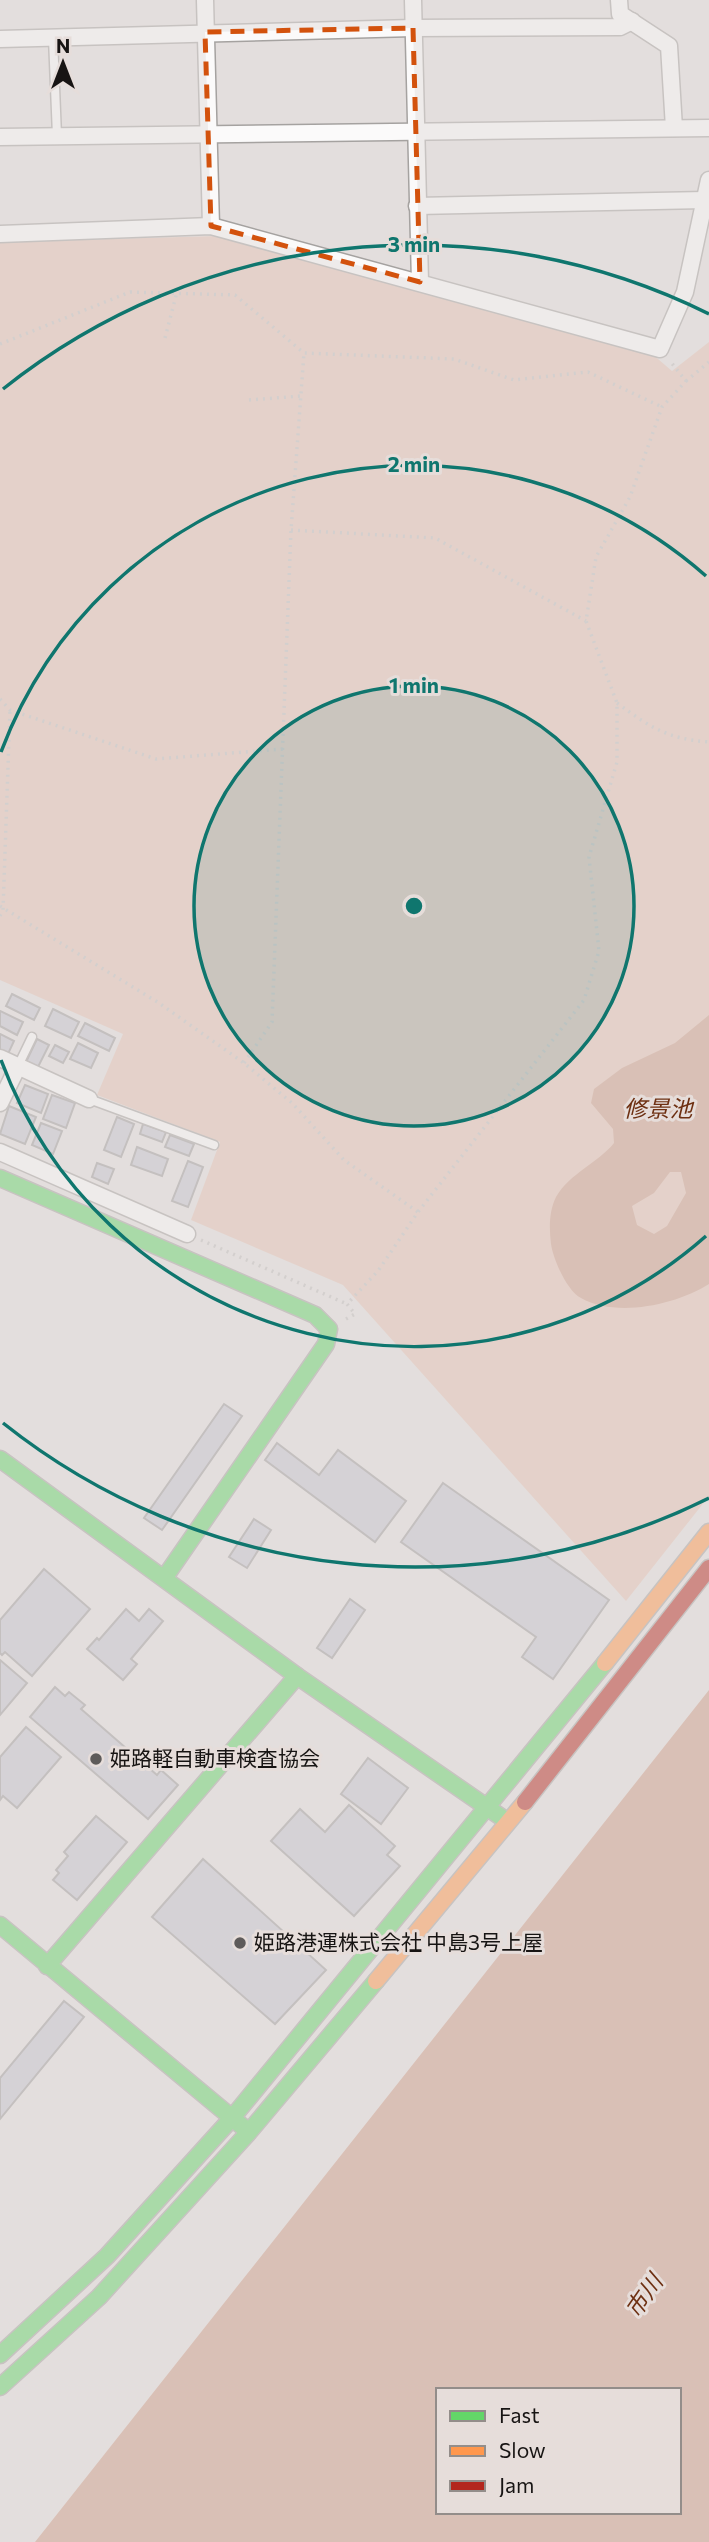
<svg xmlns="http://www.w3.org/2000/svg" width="709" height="2542" font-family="Commissioner,'Noto Sans JP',sans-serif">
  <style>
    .green { fill: #e4c2b4 }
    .water { fill: #cd9c88; fill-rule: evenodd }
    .building { fill: #c4c3cf; stroke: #9d9b9c; stroke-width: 2 }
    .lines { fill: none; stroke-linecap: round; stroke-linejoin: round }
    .lane-casing { stroke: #a5a2a0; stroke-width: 11 }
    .street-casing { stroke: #a5a2a0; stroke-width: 19 }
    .fast-casing { stroke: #a5a2a0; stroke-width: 19 }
    .slow-casing { stroke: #a5a2a0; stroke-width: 19 }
    .jam-casing { stroke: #a5a2a0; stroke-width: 19 }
    .path { stroke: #bfbdbc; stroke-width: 3.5; stroke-dasharray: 2 5; stroke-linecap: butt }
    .lane { stroke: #fbfafa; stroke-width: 8 }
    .street { stroke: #fbfafa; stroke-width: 16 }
    .fast { stroke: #63d668; stroke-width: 16 }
    .slow { stroke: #ff974d; stroke-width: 16 }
    .jam { stroke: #b3261e; stroke-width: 16 }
    .marked { fill: none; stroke: #d3520d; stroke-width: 5; stroke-dasharray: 14 9; stroke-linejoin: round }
    .ring { fill: none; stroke: #0f766e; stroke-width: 3.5 }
    .poi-dot { fill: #5e5b5a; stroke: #e6ddda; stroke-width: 2.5 }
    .labels { text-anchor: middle; stroke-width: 6; stroke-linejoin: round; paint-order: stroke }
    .poi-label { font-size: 21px; fill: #171413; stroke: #e6ddda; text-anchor: start }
    .water-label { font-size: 23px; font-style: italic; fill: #6e3012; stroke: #e6ddda }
    .centre { fill: #0f766e; stroke: #e6ddda; stroke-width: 3.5 }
    .ring-label { font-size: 21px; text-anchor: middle; font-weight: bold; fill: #0f766e; stroke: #e6ddda; stroke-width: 6; stroke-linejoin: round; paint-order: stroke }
  </style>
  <rect width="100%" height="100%" fill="#e3dedd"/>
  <!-- green -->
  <polygon class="green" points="218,236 651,353 672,371 709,342 709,1496 626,1601 343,1285 191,1220 220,1142 97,1095 123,1034 0,980 0,242"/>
  <!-- water -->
  <g class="water">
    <path d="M709 1015V1284C676 1305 616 1318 581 1298 567 1291 553 1259 551 1244 549 1228 549 1211 556 1197 570 1173 598 1163 614 1143L613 1129 591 1103 594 1089 622 1068 675 1043ZM670 1172H681L686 1193 667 1226 654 1234 637 1225 632 1206 654 1193Z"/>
    <path d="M709 1690V2542H35ZM438 2390H679V2512H438Z"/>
  </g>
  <!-- building -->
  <g class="building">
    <polygon points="12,994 40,1008 34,1020 6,1006"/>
    <polygon points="53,1009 79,1022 71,1038 45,1026"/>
    <polygon points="0,1011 23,1022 17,1035 0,1026"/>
    <polygon points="85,1023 115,1038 109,1051 78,1036"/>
    <polygon points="0,1034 14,1041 8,1054 0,1050"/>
    <polygon points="37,1039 49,1045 38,1067 26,1062"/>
    <polygon points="78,1043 98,1053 91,1068 70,1059"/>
    <polygon points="55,1045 69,1052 63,1063 49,1056"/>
    <polygon points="25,1085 48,1094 41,1113 17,1103"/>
    <polygon points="52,1095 75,1103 66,1128 43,1119"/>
    <polygon points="9,1106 36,1117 25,1144 0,1134"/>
    <polygon points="117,1117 134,1124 121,1157 104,1150"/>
    <polygon points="41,1123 62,1131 53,1154 32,1145"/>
    <polygon points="143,1124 166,1132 162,1142 140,1134"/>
    <polygon points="170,1135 194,1144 189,1156 165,1147"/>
    <polygon points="137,1147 168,1159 162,1176 131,1165"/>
    <polygon points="188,1161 203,1167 188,1207 172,1201"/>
    <polygon points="97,1163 114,1169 108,1184 92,1177"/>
    <polygon points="224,1404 242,1416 162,1530 144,1518"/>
    <polygon points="277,1443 319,1475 338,1450 406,1501 375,1542 265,1460"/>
    <polygon points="443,1483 609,1600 553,1679 522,1657 536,1637 401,1542"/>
    <polygon points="254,1519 271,1530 247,1568 229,1557"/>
    <polygon points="44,1569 90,1609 32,1676 5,1652 2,1655 0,1653 0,1620"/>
    <polygon points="350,1599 365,1610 332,1658 317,1648"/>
    <polygon points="126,1609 139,1621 149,1609 163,1621 131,1659 137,1664 123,1680 87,1649 97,1638 99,1640"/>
    <polygon points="0,1660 27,1683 0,1715"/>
    <polygon points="55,1687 65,1696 69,1692 85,1705 81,1709 157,1775 161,1770 178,1785 148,1819 30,1717"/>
    <polygon points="26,1727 61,1757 17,1808 3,1796 0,1800 0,1757"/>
    <polygon points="368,1758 408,1788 381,1824 341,1794"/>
    <polygon points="349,1805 395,1846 387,1855 400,1866 354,1916 271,1841 300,1809 325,1832"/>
    <polygon points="96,1816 127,1842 77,1900 53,1880 59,1873 56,1870 68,1856 64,1852"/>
    <polygon points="203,1859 326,1970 275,2024 152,1917"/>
    <polygon points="64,2001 84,2017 0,2119 0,2078"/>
  </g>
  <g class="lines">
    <!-- lane casing -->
    <g class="lane-casing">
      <g id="lane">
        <polyline points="53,38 57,136"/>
        <polyline points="18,1066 32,1037"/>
        <polyline points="89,1099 214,1145"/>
      </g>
    </g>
    <!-- street casing -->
    <g class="street-casing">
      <g id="street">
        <polyline points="205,0 211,226"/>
        <polyline points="413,0 420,282"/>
        <polyline points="619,0 620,14 669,46 674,128"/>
        <polyline points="0,39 413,28 620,27 632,21"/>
        <polyline points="0,137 709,128"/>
        <polyline points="417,206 705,200"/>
        <polyline points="0,234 211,226 660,349 685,292 709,180"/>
        <polyline points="0,1058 89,1099"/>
        <polyline points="0,1103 18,1066"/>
        <polyline points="0,1152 187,1234"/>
      </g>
    </g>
    <!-- fast casing -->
    <g class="fast-casing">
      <g id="fast">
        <polyline points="0,1178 315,1315 329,1329 326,1344 165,1577"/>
        <polyline points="0,1459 297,1676 501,1817"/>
        <polyline points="0,1925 243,2127"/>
        <polyline points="47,1966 297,1676"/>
        <polyline points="0,2355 107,2256 232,2118 605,1663"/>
        <polyline points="0,2387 99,2297 249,2132 376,1981"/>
      </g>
    </g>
    <!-- slow casing -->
    <g class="slow-casing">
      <g id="slow">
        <polyline points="605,1663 709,1532"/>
        <polyline points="376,1981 525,1802"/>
      </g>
    </g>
    <!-- jam casing -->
    <g class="jam-casing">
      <polyline id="jam" points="525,1802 709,1568"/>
    </g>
    <!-- path -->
    <g class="path">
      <polyline points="165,338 177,292"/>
      <polyline points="0,344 130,292 235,295 304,353 454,359 514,380 588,372 662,407"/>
      <polyline points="686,381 709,362"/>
      <polyline points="249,400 301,396"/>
      <polyline points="291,530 435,538 586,621"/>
      <polyline points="0,699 10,710 156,759 283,749"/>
      <path d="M617 703C650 727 667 739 709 742"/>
      <polyline points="0,906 159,1003 244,1063 292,1103 344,1160 418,1212"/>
      <polyline points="0,916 3,910 10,710"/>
      <polyline points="244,1063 272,1022 291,530 304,353"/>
      <polyline points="201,1240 347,1304"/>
      <polyline points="346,1319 355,1314 347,1304 378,1271 418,1212 584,1000 599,951 589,857 617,762 617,703 586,621 596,557 630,497 662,407 686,381 670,361"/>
    </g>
    <!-- lane -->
    <use href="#lane" class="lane"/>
    <!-- street -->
    <use href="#street" class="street"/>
    <!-- fast -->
    <use href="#fast" class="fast"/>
    <!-- slow -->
    <use href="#slow" class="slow"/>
    <!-- jam -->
    <use href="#jam" class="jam"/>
  </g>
  <!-- marked area -->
  <path d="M0 0H709V2542H0ZM413 28 420 282 211 226 205 32Z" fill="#e3dedd" fill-opacity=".55" fill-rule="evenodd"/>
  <path class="marked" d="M413 28 420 282 211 226 205 32Z"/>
  <!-- distance rings -->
  <circle cx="414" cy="906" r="220" fill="#0f766e" fill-opacity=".12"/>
  <g class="ring">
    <circle cx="414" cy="906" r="220"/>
    <path d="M706 1236A441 441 0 0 1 1 1060M1 752A441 441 0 0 1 706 576"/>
    <path d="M709 1498A661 661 0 0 1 3 1423M3 389A661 661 0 0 1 709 314"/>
  </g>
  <!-- markers -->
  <g class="poi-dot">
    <circle cx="96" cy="1759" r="7"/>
    <circle cx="240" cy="1943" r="7"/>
  </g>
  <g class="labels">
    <!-- poi labels -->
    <g class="poi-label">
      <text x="110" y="1766">姫路軽自動車検査協会</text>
      <text x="254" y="1950">姫路港運株式会社 中島3号上屋</text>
    </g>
    <!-- water labels -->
    <g class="water-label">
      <text x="658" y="1117">修景池</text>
      <text transform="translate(644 2296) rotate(-55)" y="8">市川</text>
    </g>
  </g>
  <circle cx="414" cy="906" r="10" class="centre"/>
  <g class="ring-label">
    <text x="414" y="252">3 min</text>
    <text x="414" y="472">2 min</text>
    <text x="414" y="693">1 min</text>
  </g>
  <!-- legend -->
  <rect x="436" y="2388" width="245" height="126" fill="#e6ddda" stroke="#938d8a" stroke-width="2"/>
  <rect x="450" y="2411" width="35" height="10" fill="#63d668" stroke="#938d8a" stroke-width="2"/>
  <text x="499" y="2423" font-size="21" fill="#171413">Fast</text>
  <rect x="450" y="2446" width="35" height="10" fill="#ff974d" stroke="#938d8a" stroke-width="2"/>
  <text x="499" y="2458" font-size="21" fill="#171413">Slow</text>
  <rect x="450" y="2481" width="35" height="10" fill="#b3261e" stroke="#938d8a" stroke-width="2"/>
  <text x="499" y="2493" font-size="21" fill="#171413">Jam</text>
  <!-- north arrow -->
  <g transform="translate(63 63)" stroke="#e6ddda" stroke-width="5" paint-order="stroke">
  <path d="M0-5L12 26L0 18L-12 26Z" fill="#171413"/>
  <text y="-10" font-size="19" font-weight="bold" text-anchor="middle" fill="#171413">N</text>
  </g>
</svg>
